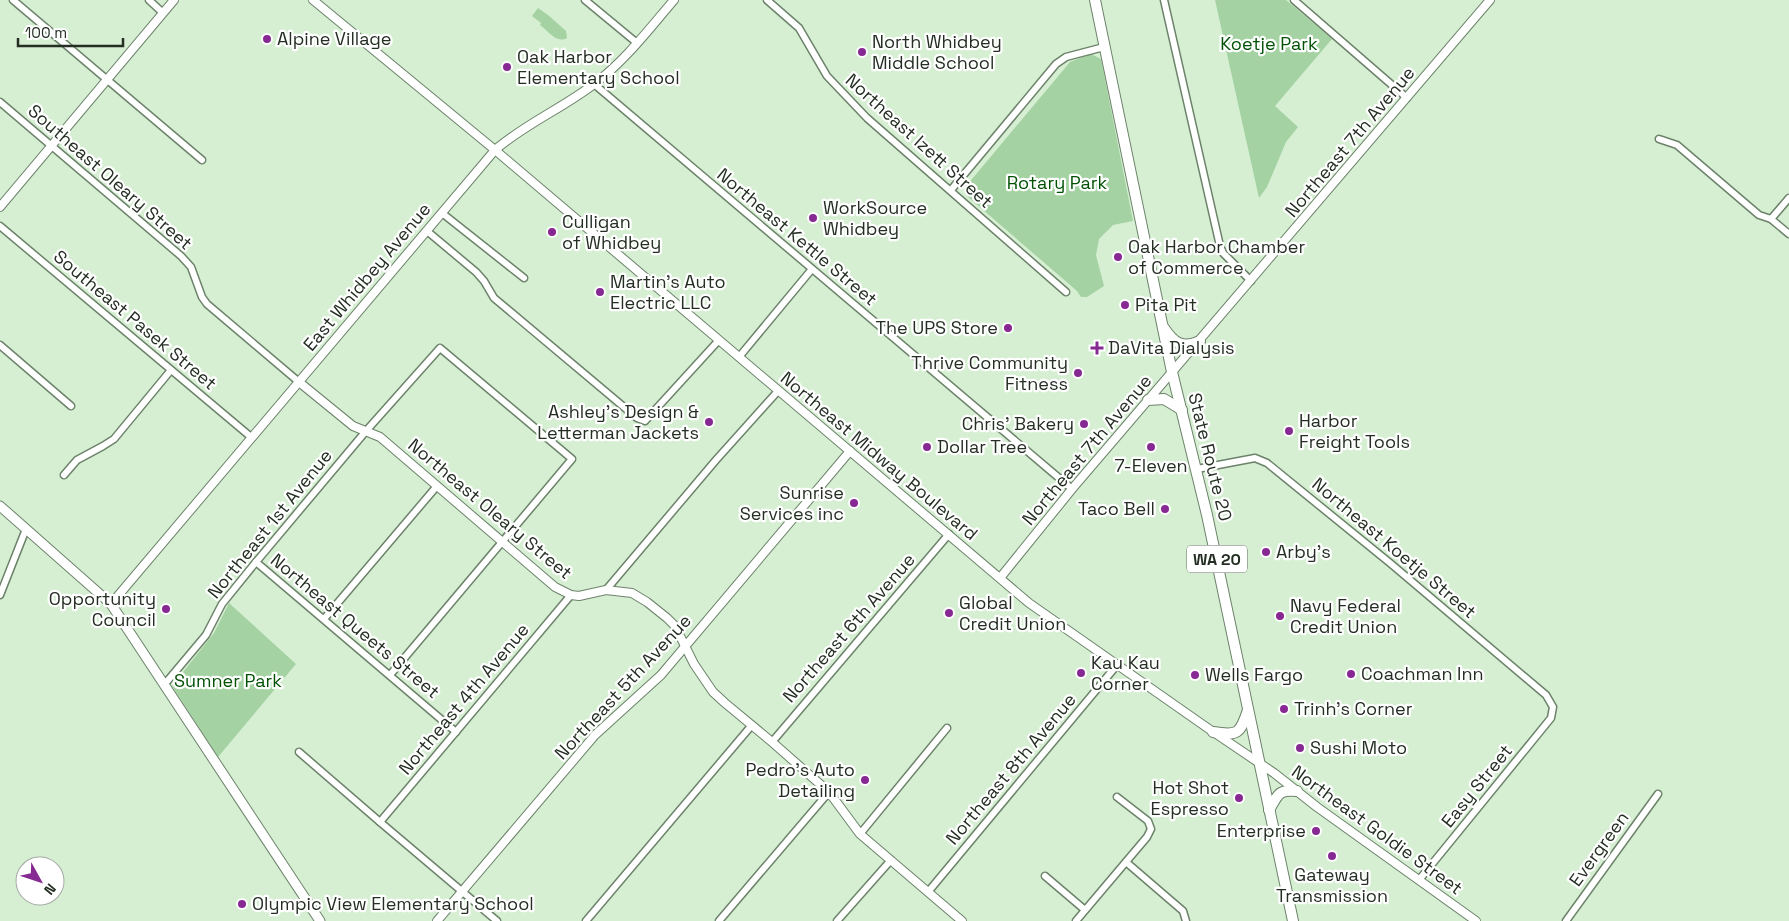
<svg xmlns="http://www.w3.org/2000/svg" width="1789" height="921" font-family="'Space Grotesk',sans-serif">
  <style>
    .green { fill: #a5d2a2 }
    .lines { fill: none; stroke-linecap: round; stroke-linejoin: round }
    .minor-casing { stroke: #6c836a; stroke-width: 9 }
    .tertiary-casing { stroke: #6c836a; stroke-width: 10 }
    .secondary-casing { stroke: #6c836a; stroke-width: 11 }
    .primary-casing { stroke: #6c836a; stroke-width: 12 }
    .minor { stroke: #fff; stroke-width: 6 }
    .tertiary { stroke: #fff; stroke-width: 8 }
    .secondary { stroke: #fff; stroke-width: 9 }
    .primary { stroke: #fff; stroke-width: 10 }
    .poi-dot { fill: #872993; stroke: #fff; stroke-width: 2 }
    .labels { text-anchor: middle; stroke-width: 4.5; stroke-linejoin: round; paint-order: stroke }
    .shield { fill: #fff; stroke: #666d65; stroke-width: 1 }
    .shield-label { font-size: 16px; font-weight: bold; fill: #242e23 }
    .poi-label { font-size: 18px; fill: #242e23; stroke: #fff; text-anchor: start }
    .park-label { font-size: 18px; fill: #005104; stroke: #fff }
    .street-label { font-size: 18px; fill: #242e23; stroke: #fff }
  </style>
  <rect width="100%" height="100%" fill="#d6efd3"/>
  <!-- green -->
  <g class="green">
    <polygon points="1215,0 1286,0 1332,39 1275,106 1298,127 1286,142 1267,187 1259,198"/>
    <path d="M538 8 548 15 566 31 567 38C557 44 548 31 540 25L541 23 532 16Z"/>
    <polygon points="1091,54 1101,59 1133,221 1113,225 1099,239 1096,255 1104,286 1087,297 1081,297 1077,291 968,197 965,192 967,185 1070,62"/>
    <polygon points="229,603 296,664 218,757 172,686 214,633"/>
  </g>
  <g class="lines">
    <!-- minor casing -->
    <g class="minor-casing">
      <g id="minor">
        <polyline points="13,0 202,160"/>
        <polyline points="149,0 163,13"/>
        <polyline points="585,0 637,43"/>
        <polyline points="767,0 799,28 827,76 867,118 1066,292"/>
        <polyline points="1164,0 1220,246 1223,253 1251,281"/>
        <polyline points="1294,0 1407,98"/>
        <polyline points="594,84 1072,489"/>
        <polyline points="0,102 181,256 191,267 202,297 207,304 299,382"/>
        <polyline points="1659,139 1677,145 1759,215 1771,219 1789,234"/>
        <polyline points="951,190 1056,64 1066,57 1104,47"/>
        <polyline points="442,213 524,278"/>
        <polyline points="1771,219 1789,198"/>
        <polyline points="0,226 251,437"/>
        <polyline points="427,231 476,272 484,281 494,298 637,418 645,421 719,340"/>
        <polyline points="0,345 71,406"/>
        <polyline points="739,357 812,269"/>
        <polyline points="1197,469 1255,458 1267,463 1390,563 1546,695 1553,707 1551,718 1419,880"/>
        <polyline points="64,475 77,460 103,446 114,439 171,370"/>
        <polyline points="256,562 456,732"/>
        <polyline points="606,590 716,460 778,391"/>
        <polyline points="0,595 26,529"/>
        <polyline points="324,619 437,486"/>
        <polyline points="164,685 206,635 222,604 256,562 366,431 440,348 572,459 390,675"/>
        <polyline points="772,742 949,534"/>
        <polyline points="299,752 380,822 497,921"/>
        <polyline points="380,822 571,595"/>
        <polyline points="860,834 947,728"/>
        <polyline points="1126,862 1183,911 1186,921"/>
        <polyline points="1045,876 1085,910"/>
        <polyline points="928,892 1117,665"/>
        <polyline points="586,921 752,725"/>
        <polyline points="719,921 829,792"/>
        <polyline points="837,921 891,860"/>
        <polyline points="1076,921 1147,837 1151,829 1148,821 1117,797"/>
        <polyline points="1566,921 1658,794"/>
      </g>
    </g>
    <!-- tertiary casing -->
    <g class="tertiary-casing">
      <g id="tertiary">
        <polyline points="313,0 495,150 1029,603 1209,729 1274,773 1317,807 1476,921"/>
        <polyline points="0,207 174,0"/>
        <polyline points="299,382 353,426 380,437 555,587 571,595 579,596 606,590 632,593 647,602 667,618 675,626 694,664 713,692 725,703 772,742 829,792 860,834 962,921"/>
        <polyline points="1000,578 1072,489 1490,0"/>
        <path d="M111 604 495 150C525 124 563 108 594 84 625 61 649 29 674 0"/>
        <polyline points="437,921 595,735 661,675 850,451"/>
      </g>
    </g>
    <!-- secondary casing -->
    <g class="secondary-casing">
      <polyline id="secondary" points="0,506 111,604 320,921"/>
    </g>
    <!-- primary casing -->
    <g class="primary-casing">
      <g id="primary">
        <polyline points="1095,0 1172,372 1207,515 1293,921"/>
        <path d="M1164 328C1174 343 1182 349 1200 341"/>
        <polyline points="1148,400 1164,399 1182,410"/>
        <path d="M1213 732C1238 736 1240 734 1248 710"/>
        <path d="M1269 810C1278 795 1278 789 1297 791"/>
      </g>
    </g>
    <!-- minor -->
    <use href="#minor" class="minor"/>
    <!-- tertiary -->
    <use href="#tertiary" class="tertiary"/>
    <!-- secondary -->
    <use href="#secondary" class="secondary"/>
    <!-- primary -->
    <use href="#primary" class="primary"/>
  </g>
  <!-- markers -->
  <g class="poi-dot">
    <circle cx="267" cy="39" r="5"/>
    <circle cx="862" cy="52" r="5"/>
    <circle cx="507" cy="67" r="5"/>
    <circle cx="813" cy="218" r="5"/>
    <circle cx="552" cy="232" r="5"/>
    <circle cx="1118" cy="257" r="5"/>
    <circle cx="600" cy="292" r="5"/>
    <circle cx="1125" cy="305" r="5"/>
    <circle cx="1008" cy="328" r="5"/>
    <path d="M1094.5 340.5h5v5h5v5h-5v5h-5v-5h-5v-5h5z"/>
    <circle cx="1078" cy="373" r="5"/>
    <circle cx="709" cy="422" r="5"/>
    <circle cx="1084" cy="424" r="5"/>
    <circle cx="1289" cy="431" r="5"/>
    <circle cx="927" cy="447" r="5"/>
    <circle cx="1151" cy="447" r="5"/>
    <circle cx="854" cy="503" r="5"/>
    <circle cx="1165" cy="509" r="5"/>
    <circle cx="1266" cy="552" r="5"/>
    <circle cx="166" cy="609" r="5"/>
    <circle cx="949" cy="613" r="5"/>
    <circle cx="1280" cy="616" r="5"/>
    <circle cx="1081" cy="673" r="5"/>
    <circle cx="1351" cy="674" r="5"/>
    <circle cx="1195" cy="675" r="5"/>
    <circle cx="1284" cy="709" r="5"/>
    <circle cx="1300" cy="748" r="5"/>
    <circle cx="865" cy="780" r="5"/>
    <circle cx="1239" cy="798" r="5"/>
    <circle cx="1316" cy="831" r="5"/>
    <circle cx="1332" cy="856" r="5"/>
    <circle cx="242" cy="904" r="5"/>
  </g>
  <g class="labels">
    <!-- shield labels -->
    <rect class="shield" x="1187" y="545.5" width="60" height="27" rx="4"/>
    <g class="shield-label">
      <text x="1217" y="565">WA 20</text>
    </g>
    <!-- poi labels -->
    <g class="poi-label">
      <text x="277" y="45">Alpine Village</text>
      <text x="872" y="48">North Whidbey<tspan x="872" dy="21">Middle School</tspan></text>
      <text x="517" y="63">Oak Harbor<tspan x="517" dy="21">Elementary School</tspan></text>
      <text x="823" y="214">WorkSource<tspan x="823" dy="21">Whidbey</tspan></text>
      <text x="562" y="228">Culligan<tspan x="562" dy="21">of Whidbey</tspan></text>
      <text x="1128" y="253">Oak Harbor Chamber<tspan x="1128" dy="21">of Commerce</tspan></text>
      <text x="610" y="288">Martin's Auto<tspan x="610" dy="21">Electric LLC</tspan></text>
      <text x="1135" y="311">Pita Pit</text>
      <text x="998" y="334" text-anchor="end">The UPS Store</text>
      <text x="1108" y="354">DaVita Dialysis</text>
      <text x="1068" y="369" text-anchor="end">Thrive Community<tspan x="1068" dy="21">Fitness</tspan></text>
      <text x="699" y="418" text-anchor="end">Ashley's Design &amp;<tspan x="699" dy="21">Letterman Jackets</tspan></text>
      <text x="1299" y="427">Harbor<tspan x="1299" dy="21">Freight Tools</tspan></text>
      <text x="1074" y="430" text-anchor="end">Chris' Bakery</text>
      <text x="937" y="453">Dollar Tree</text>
      <text x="1151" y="472" text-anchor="middle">7-Eleven</text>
      <text x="844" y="499" text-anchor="end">Sunrise<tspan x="844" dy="21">Services inc</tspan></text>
      <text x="1155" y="515" text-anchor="end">Taco Bell</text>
      <text x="1276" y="558">Arby's</text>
      <text x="156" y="605" text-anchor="end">Opportunity<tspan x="156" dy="21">Council</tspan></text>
      <text x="959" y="609">Global<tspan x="959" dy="21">Credit Union</tspan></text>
      <text x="1290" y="612">Navy Federal<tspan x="1290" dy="21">Credit Union</tspan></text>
      <text x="1091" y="669">Kau Kau<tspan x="1091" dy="21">Corner</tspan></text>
      <text x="1361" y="680">Coachman Inn</text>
      <text x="1205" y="681">Wells Fargo</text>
      <text x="1294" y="715">Trinh's Corner</text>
      <text x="1310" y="754">Sushi Moto</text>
      <text x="855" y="776" text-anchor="end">Pedro’s Auto<tspan x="855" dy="21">Detailing</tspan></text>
      <text x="1229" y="794" text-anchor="end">Hot Shot<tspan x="1229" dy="21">Espresso</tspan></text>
      <text x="1306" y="837" text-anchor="end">Enterprise</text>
      <text x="1332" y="881" text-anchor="middle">Gateway<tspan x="1332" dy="21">Transmission</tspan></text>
      <text x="252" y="910">Olympic View Elementary School</text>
    </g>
    <!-- park labels -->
    <g class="park-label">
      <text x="1269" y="50">Koetje Park</text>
      <text x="1057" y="189">Rotary Park</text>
      <text x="228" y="687">Sumner Park</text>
    </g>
    <!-- street labels -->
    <g class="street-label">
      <text transform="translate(919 141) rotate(42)" y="6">Northeast Izett Street</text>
      <text transform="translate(1350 142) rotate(-50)" y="6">Northeast 7th Avenue</text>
      <text transform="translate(110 177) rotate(41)" y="6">Southeast Oleary Street</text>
      <text transform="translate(797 237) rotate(40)" y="6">Northeast Kettle Street</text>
      <text transform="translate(367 277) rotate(-50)" y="6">East Whidbey Avenue</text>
      <text transform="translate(135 320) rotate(40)" y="6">Southeast Pasek Street</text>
      <text transform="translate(1087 450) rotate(-50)" y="6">Northeast 7th Avenue</text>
      <text transform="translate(879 456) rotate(40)" y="6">Northeast Midway Boulevard</text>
      <text transform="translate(1210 457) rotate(76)" y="6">State Route 20</text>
      <text transform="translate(490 509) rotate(40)" y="6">Northeast Oleary Street</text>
      <text transform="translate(270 524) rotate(-51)" y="6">Northeast 1st Avenue</text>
      <text transform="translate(1394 548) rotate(40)" y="6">Northeast Koetje Street</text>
      <text transform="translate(355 626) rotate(40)" y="6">Northeast Queets Street</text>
      <text transform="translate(849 628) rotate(-49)" y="6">Northeast 6th Avenue</text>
      <text transform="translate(623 687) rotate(-47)" y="6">Northeast 5th Avenue</text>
      <text transform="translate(464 699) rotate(-50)" y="6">Northeast 4th Avenue</text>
      <text transform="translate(1011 769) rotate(-50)" y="6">Northeast 8th Avenue</text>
      <text transform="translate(1477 786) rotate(-51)" y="6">Easy Street</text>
      <text transform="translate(1377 830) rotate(36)" y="6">Northeast Goldie Street</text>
      <text transform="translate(1599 849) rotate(-54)" y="6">Evergreen</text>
    </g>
  </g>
  <!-- north arrow -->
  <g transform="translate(40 881) rotate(130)"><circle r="24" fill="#ffffff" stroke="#a7aba7"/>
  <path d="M0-4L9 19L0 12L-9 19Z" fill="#872993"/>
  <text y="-8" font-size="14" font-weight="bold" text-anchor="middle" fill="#242e23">N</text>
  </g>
  <!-- scale -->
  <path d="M18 38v8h105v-8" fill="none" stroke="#242e23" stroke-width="2.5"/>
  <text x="25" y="38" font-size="15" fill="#242e23" stroke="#ffffff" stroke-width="4" paint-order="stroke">100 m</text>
</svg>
